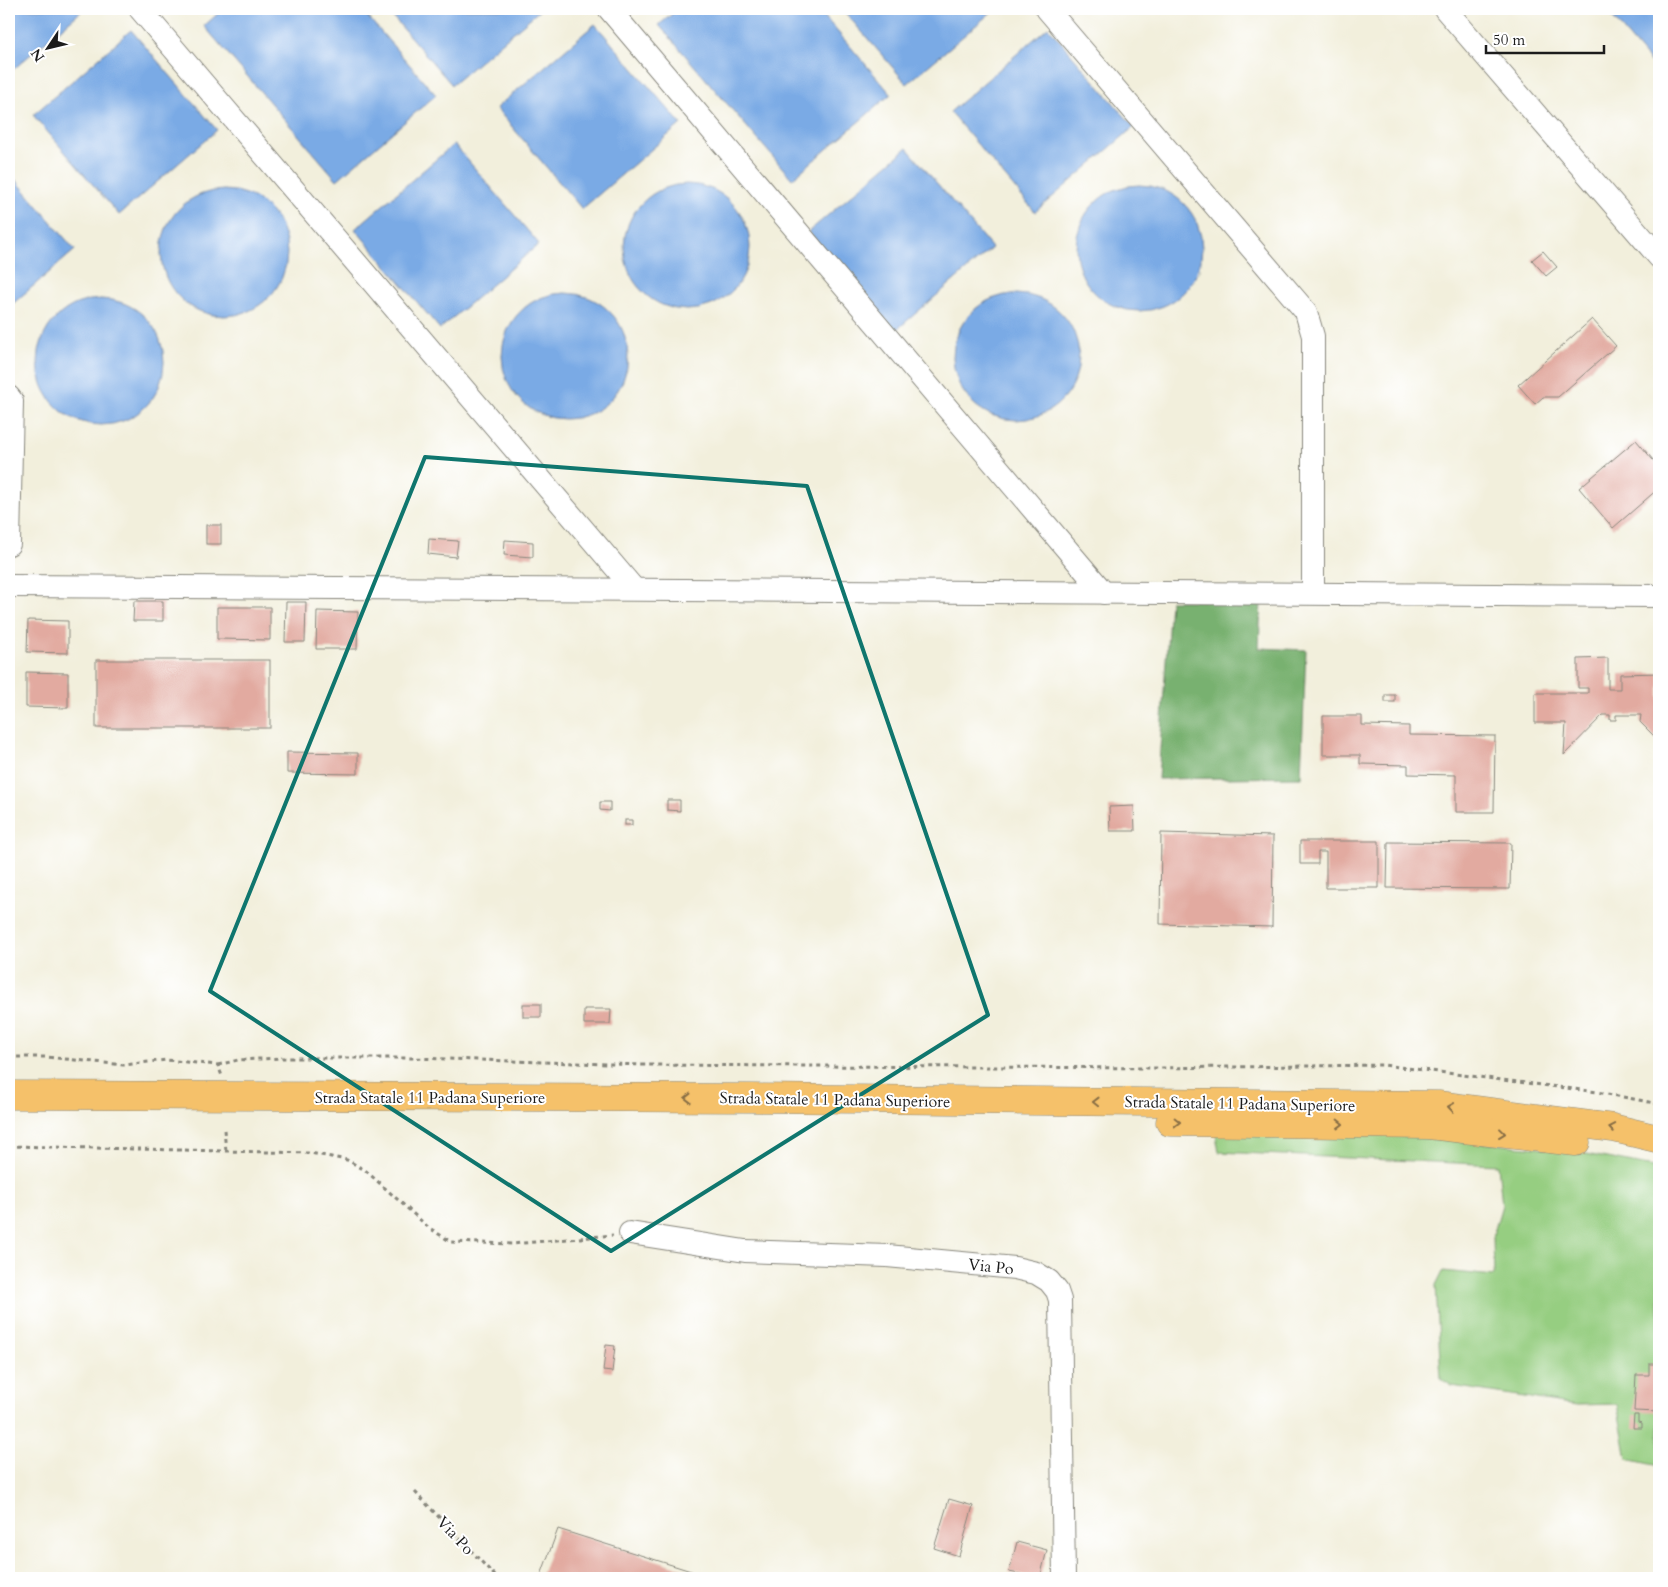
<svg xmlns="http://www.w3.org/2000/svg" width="1668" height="1587" font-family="Cardo,serif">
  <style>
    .green { fill: #96ce81; stroke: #59754e }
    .forest { fill: #78b16f; stroke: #4a6646 }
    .water { fill: #7aaae5; stroke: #4b6380 }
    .building { fill: #e2aaa0 }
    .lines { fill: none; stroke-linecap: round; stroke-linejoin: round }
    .minor-casing { stroke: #87867c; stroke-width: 24 }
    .highway-casing { stroke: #87867c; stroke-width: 29 }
    .path { stroke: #87867c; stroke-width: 3; stroke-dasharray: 4 4; stroke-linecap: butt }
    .minor { stroke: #fff; stroke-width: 22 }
    .highway { stroke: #f5c16b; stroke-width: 28 }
    .oneway { stroke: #886e44 }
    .marked { fill: none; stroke: #0f766e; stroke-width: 4; stroke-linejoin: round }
    .labels { text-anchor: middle; stroke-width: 4; stroke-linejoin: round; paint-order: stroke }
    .street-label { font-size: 16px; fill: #1c1c1c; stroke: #fff }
  </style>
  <rect width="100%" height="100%" fill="#fff"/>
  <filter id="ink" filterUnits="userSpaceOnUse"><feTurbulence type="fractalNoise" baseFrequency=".02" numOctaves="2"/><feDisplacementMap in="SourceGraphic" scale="10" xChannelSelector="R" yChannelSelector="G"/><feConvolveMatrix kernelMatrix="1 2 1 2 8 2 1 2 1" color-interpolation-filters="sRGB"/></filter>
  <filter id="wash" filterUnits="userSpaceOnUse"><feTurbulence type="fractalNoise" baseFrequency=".0096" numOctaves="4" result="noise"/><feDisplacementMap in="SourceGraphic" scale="20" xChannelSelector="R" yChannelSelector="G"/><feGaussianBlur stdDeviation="1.12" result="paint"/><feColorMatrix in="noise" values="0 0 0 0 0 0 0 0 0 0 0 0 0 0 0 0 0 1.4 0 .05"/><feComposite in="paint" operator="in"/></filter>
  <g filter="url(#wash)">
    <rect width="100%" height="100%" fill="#f2efdc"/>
    <!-- green -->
    <polygon class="green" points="1215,1130 1339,1130 1570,1151 1659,1168 1659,1466 1627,1459 1617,1404 1577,1405 1452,1386 1441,1379 1436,1285 1443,1271 1494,1276 1493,1236 1502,1205 1498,1165 1219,1152"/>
    <!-- forest -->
    <polygon class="forest" points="1261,600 1259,648 1306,650 1301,777 1158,779 1170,601"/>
    <!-- water -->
    <g class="water">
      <polygon points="9,9 84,9 9,73"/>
      <polygon points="223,9 361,9 436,95 337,180 204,26"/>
      <polygon points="386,9 541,9 452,85"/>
      <polygon points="678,9 818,9 891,94 792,179 659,25"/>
      <polygon points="842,9 995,9 907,84"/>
      <polygon points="1605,9 1659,9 1659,72"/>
      <polygon points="595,24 681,124 582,209 496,108"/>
      <polygon points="1048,27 1134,127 1035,212 950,112"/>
      <polygon points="131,30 217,130 119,215 33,115"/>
      <polygon points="454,144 539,244 440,329 355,229"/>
      <polygon points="907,148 992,248 894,332 808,232"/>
      <polygon points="9,172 75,250 9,307"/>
      <circle cx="687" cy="247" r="63"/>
      <circle cx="1139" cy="248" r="63"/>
      <circle cx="224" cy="253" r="63"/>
      <circle cx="565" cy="356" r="63"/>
      <circle cx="1016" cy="357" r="63"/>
      <circle cx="101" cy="362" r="63"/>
    </g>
    <g id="blocks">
      <!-- building -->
      <g class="building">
        <polygon points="1543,251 1557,267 1546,276 1532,260"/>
        <polygon points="1592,319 1616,346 1558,397 1543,397 1535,404 1518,385"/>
        <polygon points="1636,440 1659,467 1659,488 1613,528 1579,488"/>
        <rect x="206" y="525" width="15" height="19"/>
        <polygon points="429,539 458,541 456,557 428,554"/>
        <polygon points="505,540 533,542 533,557 504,555"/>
        <polygon points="134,601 163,601 163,621 133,621"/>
        <polygon points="286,602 306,602 305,642 285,642"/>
        <polygon points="217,607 270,607 270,640 217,639"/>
        <polygon points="317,611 358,612 357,649 316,649"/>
        <polygon points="28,620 68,621 68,653 27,652"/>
        <polygon points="1608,658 1608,689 1620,689 1620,674 1659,673 1659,741 1640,722 1641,715 1616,715 1616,720 1610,720 1610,715 1603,715 1564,755 1566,723 1535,723 1535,693 1588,693 1588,688 1578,688 1578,659"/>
        <rect x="96" y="660" width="174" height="68"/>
        <polygon points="26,672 68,673 68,708 26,707"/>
        <rect x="1385" y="695" width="10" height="7"/>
        <polygon points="1323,716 1362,716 1362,725 1409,726 1409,735 1495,736 1494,812 1456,812 1456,775 1408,774 1408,765 1360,764 1360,755 1323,755"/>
        <polygon points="287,752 358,753 358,774 287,773"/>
        <polygon points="667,800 680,800 680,811 667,810"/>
        <polygon points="600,802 610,802 610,811 600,810"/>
        <polygon points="1134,806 1135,831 1110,831 1109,807"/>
        <rect x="625" y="820" width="7" height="5"/>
        <polygon points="1161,833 1273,836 1272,927 1160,924"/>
        <polygon points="1300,841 1379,841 1379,888 1326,888 1326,852 1318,852 1318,864 1300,864"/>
        <polygon points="1388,842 1511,843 1510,889 1387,888"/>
        <rect x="523" y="1004" width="18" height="13"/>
        <polygon points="584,1009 611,1009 610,1024 584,1024"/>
        <polygon points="606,1345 615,1346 612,1372 603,1371"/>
        <polygon points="1649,1364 1659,1364 1659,1412 1634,1411 1636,1375 1649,1375"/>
        <polygon points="1634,1415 1638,1415 1638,1422 1642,1423 1642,1428 1633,1428"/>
        <polygon points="949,1499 973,1506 959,1556 934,1548"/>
        <polygon points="558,1529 713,1578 540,1578"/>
        <polygon points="1017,1542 1047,1550 1040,1578 1009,1572"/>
      </g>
    </g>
  </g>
  <g filter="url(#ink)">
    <use href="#blocks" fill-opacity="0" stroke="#87867c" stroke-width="1"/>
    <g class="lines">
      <!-- minor casing -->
      <g class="minor-casing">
        <g id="minor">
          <polyline points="140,9 634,589"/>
          <polyline points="609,9 1104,593"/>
          <polyline points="1047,9 1306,312 1313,336 1313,593"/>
          <polyline points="1445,9 1659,257"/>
          <polyline points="9,397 12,401 9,544"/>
          <polyline points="9,586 1659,596"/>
          <polyline points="630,1233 745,1251 887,1256 1015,1268 1036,1273 1049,1281 1057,1291 1060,1300 1064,1578"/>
        </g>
      </g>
      <!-- highway casing -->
      <g class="highway-casing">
        <g id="highway">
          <polyline points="9,1095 750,1098 1438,1105 1613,1128 1659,1139"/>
          <polyline points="1170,1122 1429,1125 1576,1142"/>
        </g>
      </g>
      <!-- path -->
      <g class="path">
        <polyline points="9,1057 46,1057 124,1065 166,1060 218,1065 222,1076"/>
        <polyline points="218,1065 238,1060 282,1058 413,1058 642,1065 1156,1068 1383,1065 1597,1092 1659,1104"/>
        <polyline points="224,1130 226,1151"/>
        <polyline points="9,1146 310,1153 347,1160 365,1170 428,1227 451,1242 512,1244 613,1235"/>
        <polyline points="415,1492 497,1578"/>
      </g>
      <!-- minor -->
      <use href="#minor" class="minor"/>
      <!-- highway -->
      <use href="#highway" class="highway"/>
    </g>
    <!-- one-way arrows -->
    <defs><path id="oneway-chevron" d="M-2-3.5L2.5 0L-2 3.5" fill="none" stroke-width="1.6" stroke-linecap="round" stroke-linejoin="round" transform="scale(1.25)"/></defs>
    <g class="oneway">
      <use href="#oneway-chevron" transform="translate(688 1098) rotate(-180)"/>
      <use href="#oneway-chevron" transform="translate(1096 1102) rotate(-179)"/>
      <use href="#oneway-chevron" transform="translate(1451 1107) rotate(-172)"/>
      <use href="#oneway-chevron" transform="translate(1177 1122) rotate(1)"/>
      <use href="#oneway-chevron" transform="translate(1340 1124) rotate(1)"/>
      <use href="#oneway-chevron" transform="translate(1612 1128) rotate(-170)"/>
      <use href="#oneway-chevron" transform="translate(1502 1133) rotate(7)"/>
    </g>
  </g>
  <!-- marked area -->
  <path class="marked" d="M425 457 807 486 988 1015 611 1251 210 991Z"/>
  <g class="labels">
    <!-- street labels -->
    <g class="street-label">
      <text x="430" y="1103">Strada Statale 11 Padana Superiore</text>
      <text transform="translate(835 1099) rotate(1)" y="6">Strada Statale 11 Padana Superiore</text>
      <text transform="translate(1240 1103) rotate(1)" y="6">Strada Statale 11 Padana Superiore</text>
      <text transform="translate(991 1266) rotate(6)" y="6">Via Po</text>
      <text transform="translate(456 1535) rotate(47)" y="6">Via Po</text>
    </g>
  </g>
  <!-- margin -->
  <rect width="1668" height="1587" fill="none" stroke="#fff" stroke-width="30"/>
  <!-- north arrow -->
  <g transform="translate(48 48) rotate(235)" stroke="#ffffff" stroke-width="4" paint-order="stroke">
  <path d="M0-4L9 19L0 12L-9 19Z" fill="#1c1c1c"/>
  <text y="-8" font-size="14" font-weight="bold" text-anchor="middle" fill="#1c1c1c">N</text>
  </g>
  <!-- scale -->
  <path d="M1486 45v8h118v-8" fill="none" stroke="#1c1c1c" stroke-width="2.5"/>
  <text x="1493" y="45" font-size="15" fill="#1c1c1c" stroke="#ffffff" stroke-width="4" paint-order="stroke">50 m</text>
</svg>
